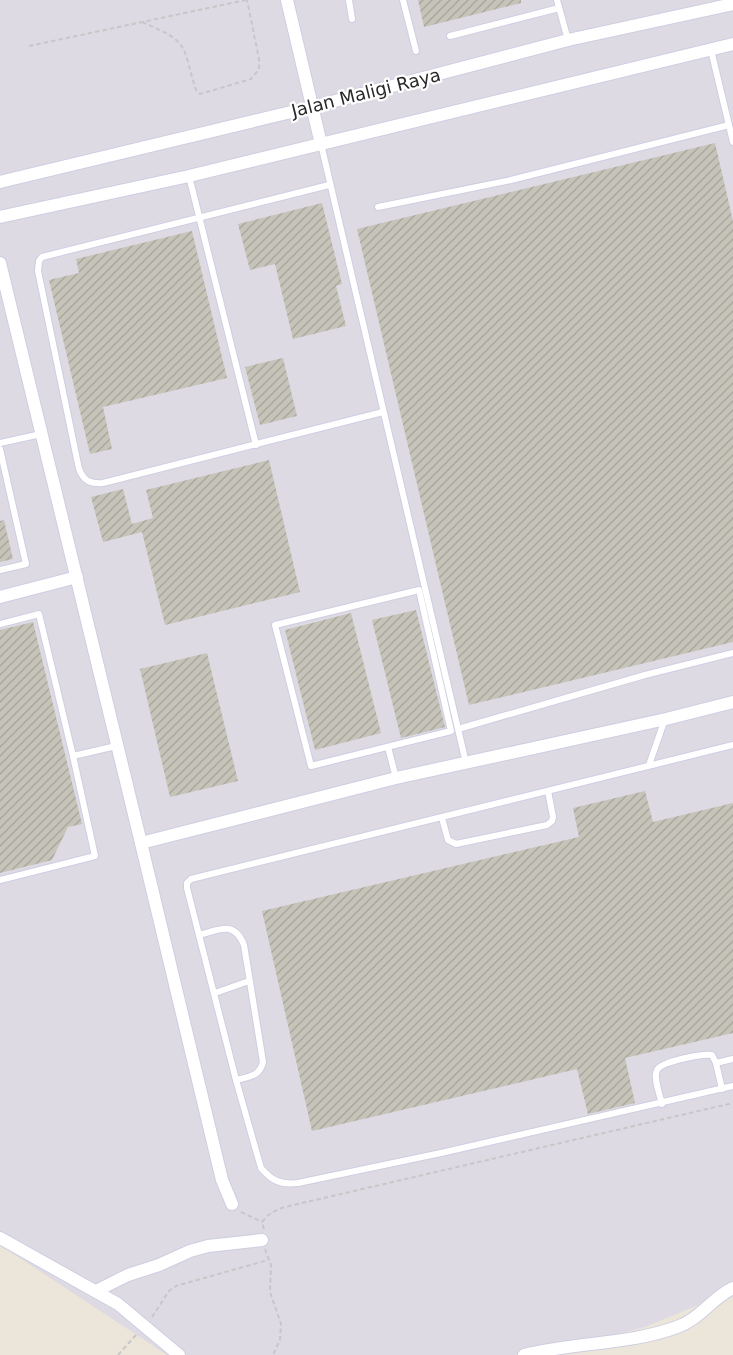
<svg xmlns="http://www.w3.org/2000/svg" width="733" height="1355" font-family="'DejaVu Sans',sans-serif">
  <style>
    .industrial { fill: #dedae3 }
    .building { fill: url(#building-hatch) }
    .lines { fill: none; stroke-linecap: round; stroke-linejoin: round }
    .lane-casing { stroke: #cecee2; stroke-width: 8 }
    .street-casing { stroke: #cecee2; stroke-width: 14 }
    .path { stroke: #c7c7c7; stroke-width: 2; stroke-dasharray: 4.5 3; stroke-linecap: butt }
    .lane { stroke: #fff; stroke-width: 6 }
    .street { stroke: #fff; stroke-width: 12 }
    .labels { text-anchor: middle; stroke-width: 4.5; stroke-linejoin: round; paint-order: stroke }
    .street-label { font-size: 18px; fill: #282828; stroke: #fff }
  </style>
  <defs>
    <pattern id="building-hatch" width="6" height="6" patternUnits="userSpaceOnUse" patternTransform="scale(1.5)"><rect width="6" height="6" fill="#c6c3b9"/><path d="M-1 1l2-2M0 6l6-6M5 7l2-2" fill="none" stroke="#aaa89f"/></pattern>
  </defs>
  <rect width="100%" height="100%" fill="#ebe6d9"/>
  <!-- industrial -->
  <polygon class="industrial" points="0,0 733,0 733,1291 645,1327 532,1355 167,1355 0,1245"/>
  <!-- building -->
  <g class="building">
    <polygon points="418,0 521,0 521,3 424,27"/>
    <polygon points="715,143 733,221 733,642 469,705 357,229"/>
    <polygon points="322,203 342,284 336,286 346,326 293,339 275,264 250,270 238,224"/>
    <polygon points="192,231 227,378 103,407 112,449 90,454 49,280 79,273 76,259"/>
    <polygon points="283,358 297,416 260,425 245,367"/>
    <polygon points="269,460 300,592 165,625 142,532 103,542 91,497 123,489 132,524 153,518 146,490"/>
    <polygon points="4,520 13,559 0,562 0,521"/>
    <polygon points="416,610 445,727 401,738 372,620"/>
    <polygon points="351,613 381,733 315,750 285,630"/>
    <polygon points="33,622 82,824 68,827 52,860 0,873 0,630"/>
    <polygon points="207,653 238,781 170,797 140,669"/>
    <polygon points="645,791 653,822 733,803 733,1033 625,1058 635,1103 588,1114 577,1069 312,1131 262,911 579,837 573,808"/>
  </g>
  <g class="lines">
    <!-- lane casing -->
    <g class="lane-casing">
      <g id="lane">
        <polyline points="349,0 352,19"/>
        <polyline points="403,0 416,51"/>
        <polyline points="557,0 568,40"/>
        <polyline points="450,36 559,8"/>
        <polyline points="711,50 733,142"/>
        <polyline points="321,144 466,763"/>
        <polyline points="189,176 256,445"/>
        <path d="M329 185 42 257 39 261 38 271 79 469C84 481 90 484 103 483L383 412"/>
        <polyline points="378,207 511,180 729,125"/>
        <polyline points="0,443 41,434"/>
        <polyline points="0,449 26,564 0,570"/>
        <polygon points="419,590 451,731 311,766 275,625"/>
        <polyline points="0,624 39,614 73,756 116,746"/>
        <polyline points="458,729 645,675 733,653"/>
        <path d="M733 745 191 879 187 883V888L236 1080 261 1168C272 1181 281 1185 298 1183L441 1153 733 1086"/>
        <polyline points="388,747 396,778"/>
        <polyline points="649,765 665,719"/>
        <polyline points="442,818 448,840 456,844 547,825 552,821 553,817 548,791"/>
        <polyline points="0,880 95,856 73,756"/>
        <path d="M199 935C219 930 234 920 244 945L263 1062C260 1076 249 1077 236 1080"/>
        <polyline points="215,993 249,981"/>
        <polyline points="716,1063 733,1059"/>
        <path d="M662 1104C660 1095 653 1078 657 1070 662 1061 701 1054 712 1055L716 1063 722 1089"/>
      </g>
    </g>
    <!-- street casing -->
    <g class="street-casing">
      <g id="street">
        <polyline points="287,0 321,144"/>
        <polyline points="0,182 312,107 568,40 733,4"/>
        <polyline points="0,217 189,176 733,44"/>
        <polyline points="0,263 141,843 396,778 666,719 733,702"/>
        <polyline points="0,597 77,577"/>
        <polyline points="141,843 222,1180 232,1204"/>
        <polyline points="0,1238 118,1304 179,1355"/>
        <polyline points="96,1291 128,1275 159,1265 190,1251 208,1246 262,1240"/>
        <path d="M524 1355C574 1342 628 1345 677 1327 700 1319 712 1298 733 1288"/>
      </g>
    </g>
    <!-- path -->
    <g class="path">
      <path d="M142 22C191 43 181 43 196 90L200 94 251 79 259 69V59L247 0"/>
      <polyline points="29,46 246,0"/>
      <polyline points="241,1212 262,1222"/>
      <path d="M264 1229 262 1222C268 1214 275 1210 285 1207L733 1103"/>
      <polyline points="265,1249 271,1265 270,1292 281,1324 280,1340 273,1355"/>
      <polyline points="152,1317 169,1291 176,1286 268,1260"/>
      <polyline points="118,1355 136,1335"/>
    </g>
    <!-- lane -->
    <use href="#lane" class="lane"/>
    <!-- street -->
    <use href="#street" class="street"/>
  </g>
  <g class="labels">
    <!-- street labels -->
    <g class="street-label">
      <text transform="translate(366 93) rotate(-14)" y="6">Jalan Maligi Raya</text>
    </g>
  </g>
</svg>
